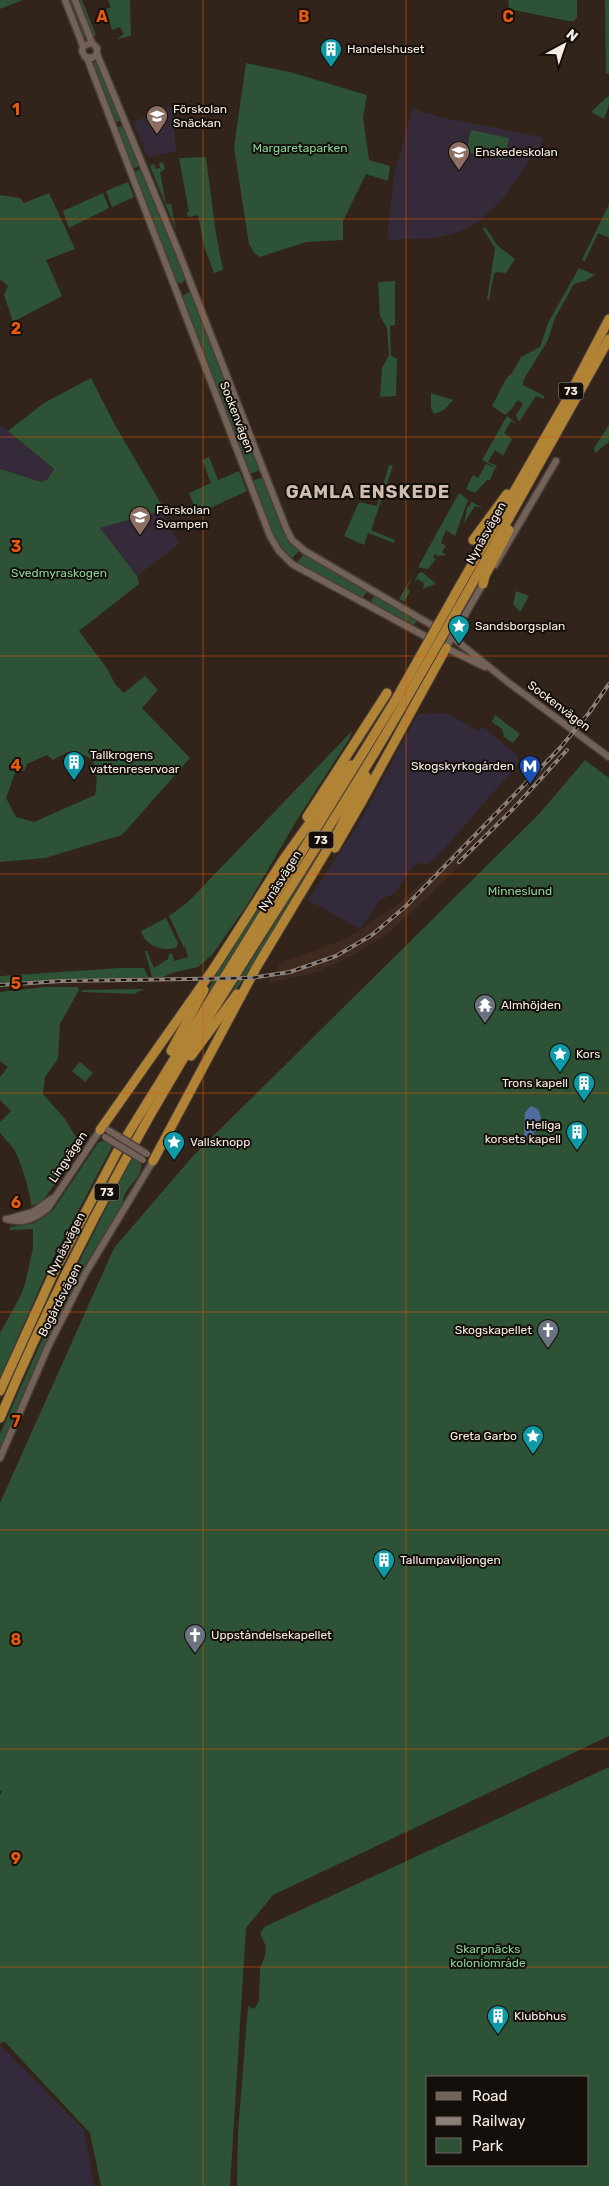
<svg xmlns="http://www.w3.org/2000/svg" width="609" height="2186" font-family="Rubik,sans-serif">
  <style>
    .built { fill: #3e2a1e }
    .industrial { fill: #332b3b }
    .education { fill: #352a39 }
    .green { fill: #2d5235; fill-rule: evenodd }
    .water { fill: #526ca1 }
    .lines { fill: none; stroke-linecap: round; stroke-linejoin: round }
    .minor-casing { stroke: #4b3e38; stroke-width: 9 }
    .highway-casing { stroke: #4b3e38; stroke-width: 11 }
    .minor { stroke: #726258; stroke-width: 6 }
    .highway { stroke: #b08335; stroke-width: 9 }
    .rail-casing { stroke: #8d8079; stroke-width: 4 }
    .rail { stroke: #150f0b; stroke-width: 2; stroke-dasharray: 5.5; stroke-linecap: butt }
    .minor-bridge-casing { stroke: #4b3e38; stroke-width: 9; stroke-linecap: butt }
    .highway-bridge-casing { stroke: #4b3e38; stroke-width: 11; stroke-linecap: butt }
    .minor-bridge { stroke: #726258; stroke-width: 6 }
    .highway-bridge { stroke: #b08335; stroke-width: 9 }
    .grid { fill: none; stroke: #e8590c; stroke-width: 1; stroke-opacity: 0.55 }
    .labels { text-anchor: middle; stroke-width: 4; stroke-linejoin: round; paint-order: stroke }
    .shield { fill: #150f0b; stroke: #b3aaa5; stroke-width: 1 }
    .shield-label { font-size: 11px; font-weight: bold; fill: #f7ede7 }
    .poi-label { font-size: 12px; fill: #f7ede7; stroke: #150f0b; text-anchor: start }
    .park-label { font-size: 12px; fill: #86d495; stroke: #150f0b }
    .street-label { font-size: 12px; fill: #f7ede7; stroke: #150f0b }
    .district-label { font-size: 18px; font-weight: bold; letter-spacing: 1px; fill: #d0bdb2; stroke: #150f0b }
    .grid-label { font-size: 16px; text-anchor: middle; font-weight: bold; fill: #e8590c; stroke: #150f0b; stroke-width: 4; stroke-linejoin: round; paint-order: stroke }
  </style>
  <rect width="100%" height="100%" fill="#32241b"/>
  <!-- built -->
  <polygon class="built" points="541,763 552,772 425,900 386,935 350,957 318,972 270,983 270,974 278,969 279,963 340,941 356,933 398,904 434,872"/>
  <!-- industrial -->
  <g class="industrial">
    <polygon points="446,713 478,731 482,726 517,755 519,763 444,849 427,865 418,862 408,873 395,893 380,900 360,929 308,900 358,825 418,714"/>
    <polygon points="0,2045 84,2130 94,2186 0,2186"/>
  </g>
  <!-- education -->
  <g class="education">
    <polygon points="172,106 176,151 150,157 147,156 133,122"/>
    <polygon points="412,109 444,118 542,137 543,142 500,202 478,222 459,232 435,238 389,240 387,238 394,176"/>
    <polygon points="0,424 54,470 47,480 43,482 0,469"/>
    <polygon points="160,511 179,544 137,576 99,528"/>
  </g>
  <!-- green -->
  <g class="green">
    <polygon points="0,0 23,0 0,9"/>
    <polygon points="68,0 72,0 86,36 83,38"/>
    <polygon points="78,0 82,0 96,35 91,36"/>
    <polygon points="108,0 130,0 131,36 117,39 124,34 120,27 112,30 106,9 111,7"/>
    <polygon points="508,0 577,0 577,17 574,21 568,21 509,9"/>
    <polygon points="605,0 609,0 609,75 606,73"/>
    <polygon points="98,61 122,120 116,122 92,63"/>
    <polygon points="246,63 290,72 367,95 363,117 369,160 390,166 388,181 366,174 343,221 343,240 306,242 260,257 254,253 249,244 234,147"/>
    <polygon points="607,97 609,97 609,105 604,119 591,112"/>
    <polygon points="124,125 139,166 133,169 117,128"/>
    <polygon points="471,130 509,138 505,160 466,152"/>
    <polygon points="206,157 216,234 223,270 214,273 204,246 198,215 188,217 187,213 189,212 179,158"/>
    <polygon points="163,162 165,169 160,172 166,204 171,204 176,230 150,166 154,164 156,169 160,168 159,163"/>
    <polygon points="141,169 185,279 182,284 177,282 134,172"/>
    <polygon points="128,182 134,197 112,207 106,191"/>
    <polygon points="49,193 75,249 46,260 62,296 13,322 4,295 8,286 0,279 0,195 20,198 24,203"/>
    <polygon points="103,193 109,208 69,228 63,211"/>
    <polygon points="609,204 609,238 598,233 585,261 582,260"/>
    <polygon points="485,227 497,245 515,259 506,273 497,272 494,274 489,300 487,300 495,248 483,229"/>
    <polygon points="579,268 595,275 585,281 574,284 555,318 548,340 524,379 523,385 544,396 544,399 536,396 519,422 516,415 523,404 518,400 510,411 505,415 492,406 506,379 512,373 521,357 540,347 548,323"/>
    <polygon points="395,281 395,325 390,326 391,356 397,359 396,396 380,397 382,368 389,355 387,328 380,316 378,282"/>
    <polygon points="192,291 261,470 250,474 182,296"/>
    <path d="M91 378 115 425 163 507 160 511 100 528 137 576 139 584 79 631 108 670 115 684 124 693 145 676 158 690 142 708 190 758 122 835 45 858 0 862V469L42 482 47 480 54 469 8 431 44 403ZM68 752C74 754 83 754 88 757 99 764 97 784 95 795L34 822 16 817 6 798 15 773 25 770 27 764 47 755 53 760Z"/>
    <polygon points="431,393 453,400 444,410 434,414 431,408"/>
    <polygon points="507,416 519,426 511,421 504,433 512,439 503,456 495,450 488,462 497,466 496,468 482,460"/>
    <polygon points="609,425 609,442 595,453 594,448"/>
    <polygon points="209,457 218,480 239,471 247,491 197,514 189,493 211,483 202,460"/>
    <polygon points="486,464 495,468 490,480 487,480 475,493 466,489 473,475 478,478"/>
    <polygon points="389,465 393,466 371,530 395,540 394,543 368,533 364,545 344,536 359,502 377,506"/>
    <path d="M263 477C272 501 279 532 300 550L291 559C269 541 262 507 253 481Z"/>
    <polygon points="459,493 468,500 455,536 446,530 441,543 446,546 442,552 446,555 438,556 435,554 433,557 436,559 428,569 418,567"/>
    <polygon points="472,502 483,508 475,506 464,523 467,508"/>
    <polygon points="305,553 367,591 362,599 298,563 298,561"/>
    <polygon points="422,572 435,583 435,584 423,589 424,583 417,579 414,582 419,573"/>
    <polygon points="414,573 407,588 410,591 404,602 399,599"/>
    <polygon points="516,591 529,596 520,612 513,604"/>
    <polygon points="376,595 418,619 414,625 373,604 371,600"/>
    <polygon points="495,715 520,734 513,743 504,737 502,729 492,722"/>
    <polygon points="352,731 349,739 300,815 247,905 212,955 198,967 172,973 163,977 152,977 145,951 147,951 154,968 168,959 169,954 172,953 174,961 188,957 185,947 183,946 169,916 188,902"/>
    <polygon points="585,760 609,778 609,1736 273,1895 246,1928 230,2186 101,2186 90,2133 5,2042 0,2043 0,1795 2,1791 0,1790 0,1503 114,1248 193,1156 539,814"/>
    <path d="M327 806 205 1000 203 999C239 931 281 867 327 806Z"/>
    <path d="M342 815 343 816C304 882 267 949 221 1010H220Z"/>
    <path d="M166 918 178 943 177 947C164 953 144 945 141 931Z"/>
    <polygon points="120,968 144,968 148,977 0,983 0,976"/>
    <path d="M44 987H78L79 990 60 1024 58 1059 45 1077 43 1094 65 1119 82 1147 41 1203 31 1206C31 1194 20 1158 13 1148 9 1143 4 1138 0 1133V1122L11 1111 0 1100V1077L8 1067 0 1061V992Z"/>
    <polygon points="144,989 134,994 81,992 83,990"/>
    <polygon points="80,1062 93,1073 85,1082 72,1071"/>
    <polygon points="102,1141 107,1142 112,1147 53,1258 0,1378 0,1333 21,1295 25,1284 33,1248 33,1229 10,1230 10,1227 35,1223 53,1210 98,1143"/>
    <path d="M133 1157 141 1163C144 1179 123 1187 123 1203L80 1276 50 1334 0 1450V1434C41 1340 84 1248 133 1157Z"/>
    <path d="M609 1767V2186H237L238 2132 248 2006 254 2009 259 2001 260 1968 265 1956 266 1946 260 1934 264 1927ZM428 2077H588V2165H428Z"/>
  </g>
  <!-- water -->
  <polygon class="water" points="531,1106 538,1109 541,1117 533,1136 528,1140 524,1137 525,1112"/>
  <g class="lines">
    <!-- minor casing -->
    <g class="minor-casing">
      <g id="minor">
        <polyline points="65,0 83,46"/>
        <polyline points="75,0 92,43"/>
        <polyline points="97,54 92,58 85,57 82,51 83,46 92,43 97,48 97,54 179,253 286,528 292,540 305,551 452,637 509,683 609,757"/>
        <polyline points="87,58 270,536 279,551 292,564 434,641"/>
        <polyline points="495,565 556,461"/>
        <polyline points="442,646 485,667"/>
        <polyline points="446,648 484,582"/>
        <path d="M6 1219C23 1224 35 1219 48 1208L100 1130"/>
        <polyline points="8,1219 33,1212 53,1198"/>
        <polyline points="0,1458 48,1347 85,1274 153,1161"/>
      </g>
    </g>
    <!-- highway casing -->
    <g class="highway-casing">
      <g id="highway">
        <polyline points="473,540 507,494"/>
        <polyline points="462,582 565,403 609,319"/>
        <polyline points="483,584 485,576 509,530"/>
        <polyline points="471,586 609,339"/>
        <polyline points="307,817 387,693"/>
        <polyline points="335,848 361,803 446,648"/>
        <polyline points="171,1051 204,990"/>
        <polyline points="191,1056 237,994"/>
        <polyline points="100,1130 214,968 285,857 351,765"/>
        <polyline points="153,1161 256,968 339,830 366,776"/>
        <polyline points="0,1391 54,1272 118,1150 396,699"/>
        <path d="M0 1418C52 1295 113 1176 182 1061 254 941 334 825 404 703"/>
      </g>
    </g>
    <!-- minor -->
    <use href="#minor" class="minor"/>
    <!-- highway -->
    <use href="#highway" class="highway"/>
    <!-- rail casing -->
    <g class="rail-casing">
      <g id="rail">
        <polyline points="459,862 513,809 567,750"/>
        <polyline points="0,985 62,981 251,978 290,972 336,956 372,935 406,906 560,748 589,713 609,684"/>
      </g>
    </g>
    <!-- rail -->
    <use href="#rail" class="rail"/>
    <!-- minor-bridge casing -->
    <g class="minor-bridge-casing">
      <g id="minor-bridge">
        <polyline points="108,1130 147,1154"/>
        <polyline points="105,1137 143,1160"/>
      </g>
    </g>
    <!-- highway-bridge casing -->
    <g class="highway-bridge-casing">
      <g id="highway-bridge">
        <polyline points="396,699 462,582"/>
        <polyline points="404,703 471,586"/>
      </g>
    </g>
    <!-- minor-bridge -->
    <use href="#minor-bridge" class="minor-bridge"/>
    <!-- highway-bridge -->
    <use href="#highway-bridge" class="highway-bridge"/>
  </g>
  <!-- grid -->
  <path class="grid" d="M203 0V2186M406 0V2186M0 219H609M0 437H609M0 656H609M0 874H609M0 1093H609M0 1312H609M0 1530H609M0 1749H609M0 1967H609"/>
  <!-- icons -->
  <defs>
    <g id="building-pin" transform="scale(1.125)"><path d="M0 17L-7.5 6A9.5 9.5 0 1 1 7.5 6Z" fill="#0f9aa8" stroke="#150f0b"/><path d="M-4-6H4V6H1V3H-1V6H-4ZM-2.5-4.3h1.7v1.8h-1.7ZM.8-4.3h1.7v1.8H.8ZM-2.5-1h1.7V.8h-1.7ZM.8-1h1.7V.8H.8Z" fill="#fff"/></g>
    <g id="school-pin" transform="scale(1.125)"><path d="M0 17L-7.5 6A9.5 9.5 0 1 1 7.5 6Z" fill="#8d6e63" stroke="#150f0b"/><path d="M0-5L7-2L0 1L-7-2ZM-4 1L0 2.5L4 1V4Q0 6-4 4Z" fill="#fff"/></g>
    <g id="sight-pin" transform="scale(1.125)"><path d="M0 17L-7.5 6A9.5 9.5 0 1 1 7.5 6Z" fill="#0f9aa8" stroke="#150f0b"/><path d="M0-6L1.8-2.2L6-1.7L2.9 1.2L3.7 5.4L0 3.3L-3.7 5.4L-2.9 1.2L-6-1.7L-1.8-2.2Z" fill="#fff"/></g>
    <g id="metro-pin" transform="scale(1.125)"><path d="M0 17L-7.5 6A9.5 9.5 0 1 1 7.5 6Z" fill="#1a4fb4" stroke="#150f0b"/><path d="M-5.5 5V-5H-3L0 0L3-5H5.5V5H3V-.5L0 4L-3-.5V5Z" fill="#fff"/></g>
    <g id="temple-pin" transform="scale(1.125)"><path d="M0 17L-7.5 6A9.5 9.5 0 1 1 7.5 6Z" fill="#6b7280" stroke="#150f0b"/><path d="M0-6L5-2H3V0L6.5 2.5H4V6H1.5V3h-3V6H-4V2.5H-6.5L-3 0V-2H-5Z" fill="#fff"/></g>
    <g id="church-pin" transform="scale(1.125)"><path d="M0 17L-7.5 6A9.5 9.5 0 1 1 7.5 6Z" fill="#6b7280" stroke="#150f0b"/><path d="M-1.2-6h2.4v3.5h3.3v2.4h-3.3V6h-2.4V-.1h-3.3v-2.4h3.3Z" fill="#fff"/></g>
  </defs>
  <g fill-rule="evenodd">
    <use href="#building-pin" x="331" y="49"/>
    <use href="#school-pin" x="157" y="116"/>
    <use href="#school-pin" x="459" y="152"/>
    <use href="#school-pin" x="140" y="517"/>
    <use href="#sight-pin" x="459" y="626"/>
    <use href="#building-pin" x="74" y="762"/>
    <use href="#metro-pin" x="530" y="766"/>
    <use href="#temple-pin" x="485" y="1005"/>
    <use href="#sight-pin" x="560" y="1054"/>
    <use href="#building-pin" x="584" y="1083"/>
    <use href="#building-pin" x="577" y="1132"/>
    <use href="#sight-pin" x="174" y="1142"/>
    <use href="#church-pin" x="548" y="1330"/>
    <use href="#sight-pin" x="533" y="1436"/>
    <use href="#building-pin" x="384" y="1560"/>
    <use href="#church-pin" x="195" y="1635"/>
    <use href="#building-pin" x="498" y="2016"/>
  </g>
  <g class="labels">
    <!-- shield labels -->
    <g class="shield">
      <rect x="558.5" y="382.5" width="25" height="17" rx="4"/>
      <rect x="308.5" y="831.5" width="25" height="17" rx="4"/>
      <rect x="94.5" y="1183.5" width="25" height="17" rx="4"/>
    </g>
    <g class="shield-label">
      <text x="571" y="395">73</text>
      <text x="321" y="844">73</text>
      <text x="107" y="1196">73</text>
    </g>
    <!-- poi labels -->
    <g class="poi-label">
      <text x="347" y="53">Handelshuset</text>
      <text x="173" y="113">Förskolan<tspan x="173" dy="14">Snäckan</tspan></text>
      <text x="475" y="156">Enskedeskolan</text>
      <text x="156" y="514">Förskolan<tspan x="156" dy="14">Svampen</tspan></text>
      <text x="475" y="630">Sandsborgsplan</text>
      <text x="90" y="759">Tallkrogens<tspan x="90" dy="14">vattenreservoar</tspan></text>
      <text x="514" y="770" text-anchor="end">Skogskyrkogården</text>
      <text x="501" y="1009">Almhöjden</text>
      <text x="576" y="1058">Kors</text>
      <text x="568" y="1087" text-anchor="end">Trons kapell</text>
      <text x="561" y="1129" text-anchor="end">Heliga<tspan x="561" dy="14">korsets kapell</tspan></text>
      <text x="190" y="1146">Vallsknopp</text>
      <text x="532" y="1334" text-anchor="end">Skogskapellet</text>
      <text x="517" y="1440" text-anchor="end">Greta Garbo</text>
      <text x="400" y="1564">Tallumpaviljongen</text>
      <text x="211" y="1639">Uppståndelsekapellet</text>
      <text x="514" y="2020">Klubbhus</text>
    </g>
    <!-- park labels -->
    <g class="park-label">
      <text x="300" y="152">Margaretaparken</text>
      <text x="59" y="577">Svedmyraskogen</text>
      <text x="520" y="895">Minneslund</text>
      <text x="488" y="1953">Skarpnäcks<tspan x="488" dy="14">koloniområde</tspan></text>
    </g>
    <!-- street labels -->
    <g class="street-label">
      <text transform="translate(237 417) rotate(69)" y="4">Sockenvägen</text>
      <text transform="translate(486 533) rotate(-61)" y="4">Nynäsvägen</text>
      <text transform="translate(559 706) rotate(37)" y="4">Sockenvägen</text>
      <text transform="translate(280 881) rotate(-58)" y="4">Nynäsvägen</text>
      <text transform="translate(68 1157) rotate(-56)" y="4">Lingvägen</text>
      <text transform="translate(66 1244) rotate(-63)" y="4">Nynäsvägen</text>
      <text transform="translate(60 1300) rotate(-63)" y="4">Bogårdsvägen</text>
    </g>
    <!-- district labels -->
    <g class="district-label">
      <text x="368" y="498">GAMLA ENSKEDE</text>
    </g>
  </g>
  <g class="grid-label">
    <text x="102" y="22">A</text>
    <text x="304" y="22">B</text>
    <text x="508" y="22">C</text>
    <text x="16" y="115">1</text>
    <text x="16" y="334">2</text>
    <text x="16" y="552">3</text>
    <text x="16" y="771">4</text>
    <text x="16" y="989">5</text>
    <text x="16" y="1208">6</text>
    <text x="16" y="1427">7</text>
    <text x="16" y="1645">8</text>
    <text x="16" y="1864">9</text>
  </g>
  <!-- legend -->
  <rect x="426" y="2076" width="162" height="90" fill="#150f0b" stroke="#6f6863"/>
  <rect x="436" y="2092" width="25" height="8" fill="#726258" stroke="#6f6863"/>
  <text x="472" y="2101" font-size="15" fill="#f7ede7">Road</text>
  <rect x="436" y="2117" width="25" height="8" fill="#8d8079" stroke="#6f6863"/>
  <text x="472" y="2126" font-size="15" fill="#f7ede7">Railway</text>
  <rect x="436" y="2138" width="25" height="15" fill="#2d5235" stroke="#6f6863"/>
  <text x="472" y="2151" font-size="15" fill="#f7ede7">Park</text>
  <!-- north arrow -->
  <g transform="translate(564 45) rotate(40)" stroke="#150f0b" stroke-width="4" paint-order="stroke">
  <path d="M0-4L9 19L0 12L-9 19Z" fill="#f7ede7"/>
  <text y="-8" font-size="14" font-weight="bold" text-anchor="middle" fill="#f7ede7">N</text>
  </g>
</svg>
